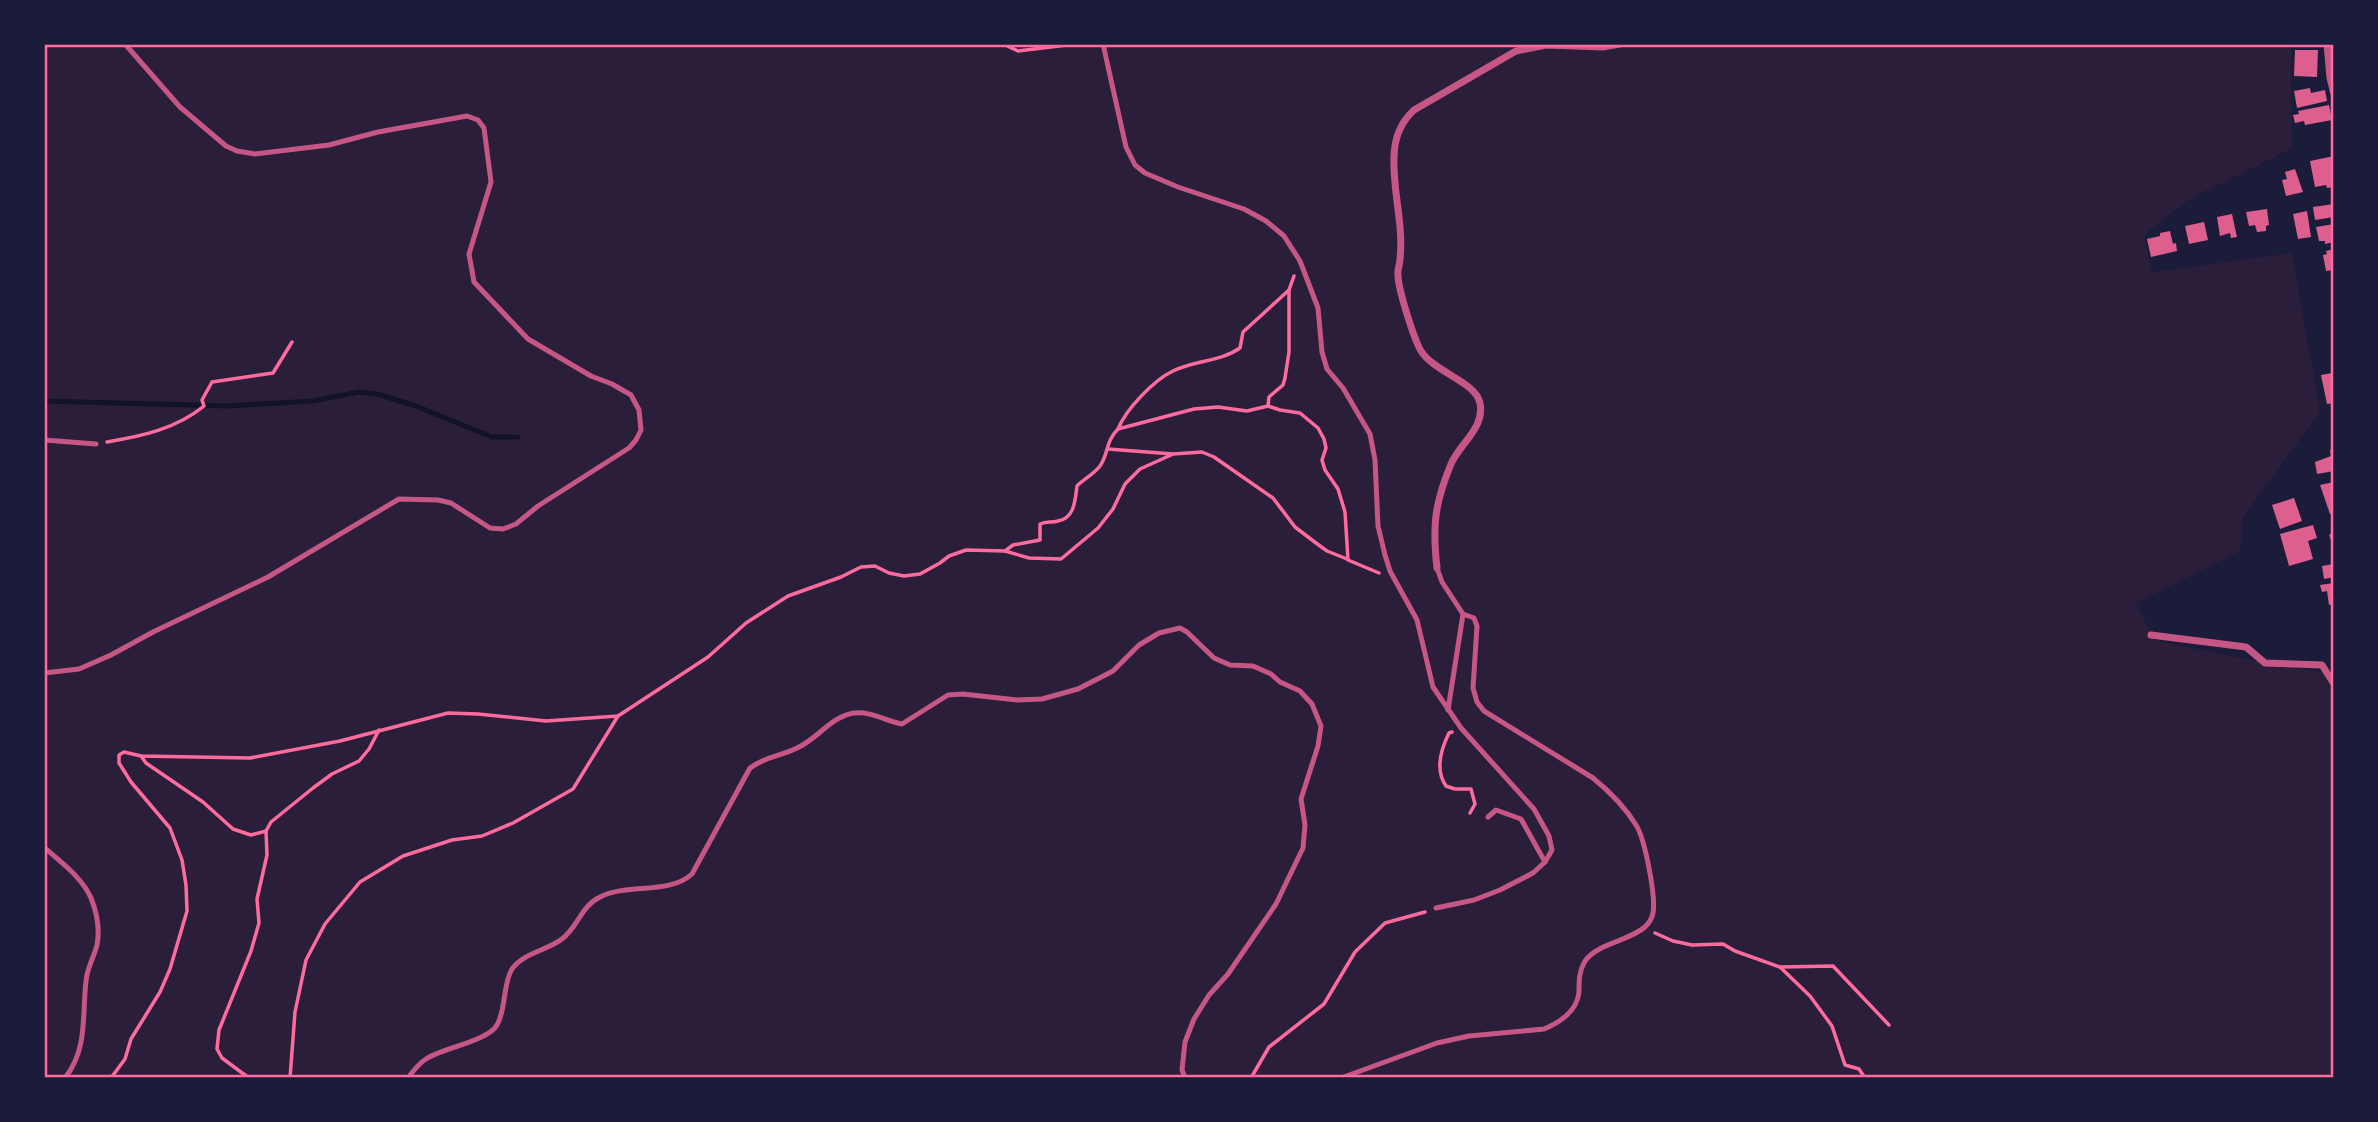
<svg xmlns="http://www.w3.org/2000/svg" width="2378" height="1122" font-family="Inter,sans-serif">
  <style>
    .green { fill: #2a1e3b }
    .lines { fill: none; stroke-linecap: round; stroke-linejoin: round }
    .stream { stroke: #12122b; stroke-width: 5 }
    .building { fill: #dd5f8e }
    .path { stroke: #ff6b9d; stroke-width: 3.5 }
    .service { stroke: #c65784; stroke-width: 5 }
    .minor { stroke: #c65784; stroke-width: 7 }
    .neatline { fill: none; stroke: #ff6b9d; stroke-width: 2.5 }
  </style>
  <rect width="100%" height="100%" fill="#1b1b3a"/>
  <!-- green -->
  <polygon class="green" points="44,44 2291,44 2292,148 2191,198 2144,235 2152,272 2292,253 2320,412 2243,517 2240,551 2136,603 2154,640 2265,663 2327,673 2334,682 2334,1078 44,1078"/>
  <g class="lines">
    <!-- stream -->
    <polyline class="stream" points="44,401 228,406 313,401 359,392 377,394 416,406 492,437 518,437"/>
  </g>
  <!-- building -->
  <g class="building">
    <polygon points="2295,50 2318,50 2317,77 2294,76"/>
    <polygon points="2310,88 2311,93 2325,90 2327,101 2297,108 2294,91"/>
    <polygon points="2329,105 2332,120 2305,125 2304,121 2295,123 2293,115 2299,114 2298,111"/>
    <polygon points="2334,156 2334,187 2327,188 2326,185 2315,187 2310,161"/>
    <polygon points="2295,169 2303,192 2286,196 2282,180 2287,179 2285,172"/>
    <polygon points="2334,204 2334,217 2315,220 2313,207"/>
    <polygon points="2267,209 2269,225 2266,226 2266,231 2257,232 2255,225 2249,226 2246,212"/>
    <polygon points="2307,211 2311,237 2298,239 2293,214"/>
    <polygon points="2232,214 2237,237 2231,238 2230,233 2220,236 2217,217"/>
    <polygon points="2204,222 2208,240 2189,244 2185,226"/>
    <polygon points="2334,224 2334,242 2325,244 2325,241 2319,241 2316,227"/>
    <polygon points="2170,231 2173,244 2176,243 2177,251 2151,257 2147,239 2160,236 2160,233"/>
    <polygon points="2334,249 2334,270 2326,271 2323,255 2327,254 2326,251"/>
    <polygon points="2334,369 2334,403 2327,404 2321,375 2332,373 2331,370"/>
    <polygon points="2334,449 2334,471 2317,474 2315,462 2331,456 2330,450"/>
    <polygon points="2334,482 2334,517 2332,514 2330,514 2320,485"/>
    <polygon points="2294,498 2302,521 2280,529 2272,505"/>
    <polygon points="2313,525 2317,538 2308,541 2313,559 2289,566 2280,534"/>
    <polygon points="2334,564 2334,577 2324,579 2322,566"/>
    <polygon points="2334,583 2334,604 2329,605 2327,591 2322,592 2320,585"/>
  </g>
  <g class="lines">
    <!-- path -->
    <g class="path">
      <polyline points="1003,44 1018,51 1075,44"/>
      <polyline points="1268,406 1269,397 1283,385 1285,378 1289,352 1289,290 1294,276"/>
      <path d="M1118 429C1126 409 1154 380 1173 371 1195 360 1220 362 1240 348L1243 332 1289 290"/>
      <path d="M107 442C142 436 176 429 204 406L202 400 212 382 273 373 292 342"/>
      <polyline points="1108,449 1173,454 1202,452 1214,457 1273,498 1295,527 1316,543 1327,551 1347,559"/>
      <polyline points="1005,551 1029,558 1061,559 1098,528 1113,509 1125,484 1140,469 1171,455"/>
      <path d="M1452 732 1449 733C1441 749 1435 770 1446 786L1455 789H1471L1475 804 1470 813"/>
      <polyline points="141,756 146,763 203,802 233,829 251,835 266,831"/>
      <polyline points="1655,933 1673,941 1692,945 1723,944 1735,951 1780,967 1810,996 1832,1026 1845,1065 1859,1069 1865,1078"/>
      <polyline points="1780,967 1833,966 1889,1025"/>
      <path d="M111 1078 125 1059 131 1039 160 992 170 969 187 911 186 885 182 860 170 828 131 782 119 763V755L124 752 141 756 250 758 340 741 448 713 478 714 546 721 618 716 708 657 746 623 788 596 841 577 861 567 875 566 889 573 904 576 920 574 940 563 949 556 966 550 1005 551 1013 545 1040 540V524C1047 521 1051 523 1058 521 1075 518 1075 500 1077 486 1084 479 1094 474 1100 466 1109 453 1105 442 1118 429L1194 409 1218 407 1247 411 1268 406 1280 410 1300 413 1318 428 1324 439 1326 448 1322 460 1325 470 1338 489 1345 512 1348 560 1379 573"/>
      <polyline points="249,1078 222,1058 217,1049 219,1030 251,951 259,923 257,899 267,855 266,831 271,822 313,788 332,774 359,761 369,749 379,730"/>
      <polyline points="290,1078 295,1012 306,960 325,924 360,882 403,856 452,840 482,836 513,823 573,789 618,716"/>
      <polyline points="1251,1078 1269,1047 1324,1004 1355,952 1385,923 1425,912"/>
    </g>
    <!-- service -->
    <g class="service">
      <polyline points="1103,44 1126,147 1135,165 1145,173 1178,187 1244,209 1266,221 1284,236 1300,261 1318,308 1322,352 1327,369 1343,388 1370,434 1375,460 1378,526 1385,555 1390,571 1417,620 1433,687 1461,728 1534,809 1549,836 1552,850 1545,862 1533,873 1500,890 1474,900 1436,908"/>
      <polyline points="44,440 96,444"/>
      <polyline points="1437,568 1442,582 1463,614"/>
      <polyline points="44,673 79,669 111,655 153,632 268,577 399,499 438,500 451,503 490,528 503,529 516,524 538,506 629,448 636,440 641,430 639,410 631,395 612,384 591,376 528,339 474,282 469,254 491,182 484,128 478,120 467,116 378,132 329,145 255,154 237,151 226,146 180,107 125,44"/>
      <polyline points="1488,817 1496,810 1521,819 1545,862"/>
      <path d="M44 847C60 862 82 877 91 898 97 913 100 929 97 945 94 957 87 968 86 981 82 1015 88 1049 65 1078"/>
      <path d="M408 1078C413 1071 418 1064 426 1059 443 1048 488 1041 497 1025 506 1010 503 983 512 969 523 953 548 950 562 939 578 927 581 906 600 897 627 883 669 895 692 874L750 768C768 755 780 757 799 747 818 738 832 716 854 713 871 711 886 721 902 724L948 695 963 694 1017 700 1042 699 1078 689 1113 671 1139 645 1159 633 1180 628 1187 632 1214 658 1230 665 1253 666 1271 674 1280 682 1300 691 1312 704 1321 726 1318 746 1301 799 1305 825 1303 848 1276 904 1228 974 1209 995 1194 1019 1185 1042 1182 1070 1185 1078"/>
      <path d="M1341 1078 1437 1043 1469 1036 1544 1029C1561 1022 1577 1011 1579 992 1579 980 1579 971 1585 961 1598 943 1629 941 1645 927 1649 923 1652 919 1653 913 1656 896 1645 839 1636 825 1625 807 1609 791 1593 778L1484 711 1477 702 1473 688 1477 626 1474 618 1463 614 1448 710"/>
    </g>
    <!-- minor -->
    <g class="minor">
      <polyline points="2327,44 2330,78 2334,94"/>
      <polyline points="2333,536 2334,538"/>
      <path d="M1437 568C1432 525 1435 503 1451 464 1460 443 1485 428 1480 403 1476 382 1434 372 1421 351 1414 339 1398 289 1398 275 1397 270 1400 264 1400 259 1401 249 1401 237 1400 227 1398 204 1393 180 1394 158 1394 139 1400 123 1414 110L1516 51 1546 45 1603 47 1620 44"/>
      <polyline points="2151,635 2246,647 2265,663 2322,665 2334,684"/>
    </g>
  </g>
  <!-- border -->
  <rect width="2378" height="1122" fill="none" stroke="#1b1b3a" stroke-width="91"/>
  <rect x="46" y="46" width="2286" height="1030" class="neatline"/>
</svg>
